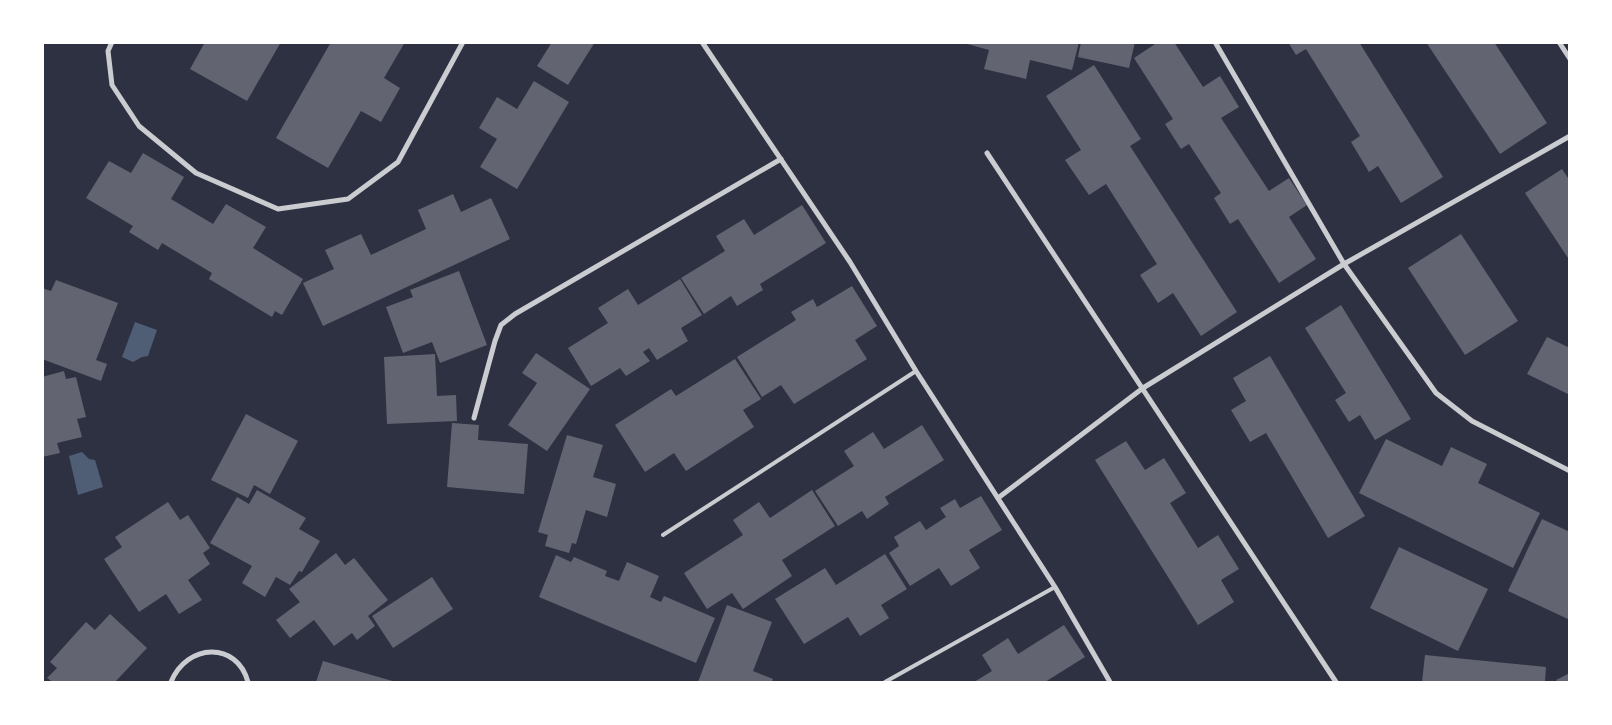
<svg xmlns="http://www.w3.org/2000/svg" width="1612" height="725" font-family="Figtree,sans-serif">
  <style>
    .water { fill: #4f5d75 }
    .building { fill: #626471 }
    .lines { fill: none; stroke-linecap: round; stroke-linejoin: round }
    .service { stroke: #caccd0; stroke-width: 4 }
    .minor { stroke: #caccd0; stroke-width: 5 }
  </style>
  <rect width="100%" height="100%" fill="#2d3142"/>
  <!-- water -->
  <g class="water">
    <polygon points="135,322 157,330 148,356 142,357 133,362 122,357"/>
    <polygon points="82,452 89,459 95,460 103,487 78,495 69,456"/>
  </g>
  <!-- building -->
  <g class="building">
    <polygon points="205,42 281,42 247,101 190,69"/>
    <polygon points="331,42 405,42 384,78 400,88 381,122 361,111 328,168 276,138"/>
    <polygon points="552,42 595,42 568,85 537,66"/>
    <polygon points="960,42 1079,42 1072,70 1030,60 1026,79 984,69 989,50"/>
    <polygon points="1081,42 1135,42 1129,68 1078,57"/>
    <polygon points="1158,42 1174,42 1203,87 1220,76 1239,107 1221,118 1269,191 1289,178 1307,205 1289,217 1316,259 1279,283 1238,219 1230,224 1214,198 1221,193 1189,144 1181,149 1165,124 1173,119 1134,58"/>
    <polygon points="1288,42 1359,42 1443,177 1401,203 1378,166 1369,172 1351,142 1360,136 1306,49 1296,55"/>
    <polygon points="1426,42 1494,42 1547,123 1500,154"/>
    <polygon points="1094,65 1141,139 1130,146 1237,312 1201,336 1173,293 1158,303 1140,275 1157,264 1106,184 1089,195 1065,160 1081,150 1046,96"/>
    <polygon points="534,81 569,102 517,189 480,167 497,139 479,128 497,97 517,109"/>
    <polygon points="143,153 184,177 171,199 213,224 226,204 266,227 253,248 303,279 282,315 275,311 272,317 209,279 212,273 162,243 158,250 129,232 133,226 86,198 109,161 131,173"/>
    <polygon points="1562,169 1570,181 1570,261 1525,193"/>
    <polygon points="453,194 461,212 491,198 510,239 323,326 303,283 334,269 325,250 361,234 371,255 426,229 418,210"/>
    <polygon points="802,205 826,243 760,284 763,290 737,306 731,296 704,314 681,278 725,251 716,236 744,219 754,235"/>
    <polygon points="1461,234 1518,321 1465,355 1408,268"/>
    <polygon points="459,271 487,345 440,363 432,342 403,353 386,307 413,297 410,290"/>
    <polygon points="680,279 702,315 681,328 688,341 657,360 649,348 643,352 650,361 626,376 620,368 591,386 568,348 608,323 598,308 628,289 638,305"/>
    <polygon points="56,280 118,303 96,360 107,364 101,381 42,359 42,288 51,291"/>
    <polygon points="852,286 877,326 855,340 867,359 794,404 781,385 762,397 737,357 796,320 791,312 813,299 817,307"/>
    <polygon points="1341,305 1411,419 1375,440 1360,415 1349,422 1335,400 1346,393 1305,328"/>
    <polygon points="1547,337 1570,348 1570,395 1527,374"/>
    <polygon points="536,353 590,389 547,451 508,425 537,383 522,373"/>
    <polygon points="435,354 437,396 456,395 457,421 387,424 384,357"/>
    <polygon points="1270,356 1365,516 1328,538 1266,433 1250,442 1231,410 1246,401 1233,378"/>
    <polygon points="735,359 761,399 743,410 754,427 686,471 674,453 645,472 615,425 671,389 676,396"/>
    <polygon points="64,371 66,379 76,377 86,417 77,419 82,437 57,443 60,453 42,457 42,377"/>
    <polygon points="246,414 298,441 270,494 254,485 248,498 211,480"/>
    <polygon points="452,423 479,425 478,440 528,444 524,494 447,487"/>
    <polygon points="922,425 944,460 885,497 889,504 867,519 862,511 838,526 815,491 854,466 844,451 873,432 884,449"/>
    <polygon points="567,435 603,445 593,477 616,484 607,517 586,510 576,544 572,543 569,553 545,546 548,535 538,532"/>
    <polygon points="1386,439 1442,466 1451,447 1487,464 1478,483 1540,513 1513,568 1359,493"/>
    <polygon points="1126,441 1145,470 1164,458 1186,493 1170,503 1198,548 1218,535 1239,569 1221,580 1234,602 1198,625 1095,460"/>
    <polygon points="257,490 306,518 299,529 320,541 302,572 299,571 290,585 276,577 265,597 242,583 252,566 210,543 237,497 249,504"/>
    <polygon points="812,490 835,526 782,560 792,576 743,609 732,593 707,609 684,573 743,535 733,520 759,502 770,518"/>
    <polygon points="981,496 1002,530 969,550 980,568 951,586 939,568 910,586 889,553 899,546 894,537 920,521 926,530 946,517 940,508 955,499 960,508"/>
    <polygon points="168,502 180,520 188,515 210,548 203,553 210,564 188,580 202,600 179,614 166,594 139,612 104,559 122,547 115,537"/>
    <polygon points="1542,519 1570,532 1570,620 1508,591"/>
    <polygon points="1399,547 1488,589 1458,651 1370,608"/>
    <polygon points="336,553 345,565 354,558 388,600 368,616 375,626 357,640 352,633 334,646 314,620 290,638 276,620 300,602 289,589"/>
    <polygon points="885,554 907,589 881,605 889,618 860,636 848,617 804,644 775,599 825,568 836,585"/>
    <polygon points="556,555 571,562 574,557 607,571 605,576 619,581 627,562 659,576 650,597 661,602 664,596 715,618 696,663 539,597"/>
    <polygon points="432,577 453,609 393,648 372,616"/>
    <polygon points="727,605 772,622 753,671 773,679 772,682 698,682"/>
    <polygon points="110,614 147,648 116,681 118,682 53,682 47,678 57,668 50,662 86,622 95,630"/>
    <polygon points="1064,625 1085,657 1045,682 974,682 992,671 982,655 1008,638 1018,654"/>
    <polygon points="1425,655 1546,667 1545,682 1422,682"/>
    <polygon points="323,661 396,682 316,682"/>
    <polygon points="1570,673 1570,682 1558,682 1556,680"/>
  </g>
  <g class="lines">
    <!-- service -->
    <g class="service">
      <polyline points="663,535 916,371"/>
      <polyline points="885,682 1055,587"/>
    </g>
    <!-- minor -->
    <g class="minor">
      <polyline points="112,42 108,51 112,85 139,126 196,173 278,209 348,199 398,162 463,42"/>
      <polyline points="702,42 850,262 916,371 1055,587 1110,682"/>
      <polyline points="1215,42 1344,264 1436,393 1472,421 1570,471"/>
      <polyline points="1559,42 1570,59"/>
      <polyline points="987,153 1336,682"/>
      <polyline points="474,418 495,341 501,325 515,314 781,159"/>
      <polyline points="998,498 1143,388 1344,264 1570,136"/>
      <path d="M171 682C187 643 237 641 248 682"/>
    </g>
  </g>
  <!-- border -->
  <rect width="1612" height="725" fill="none" stroke="#ffffff" stroke-width="88"/>
</svg>
